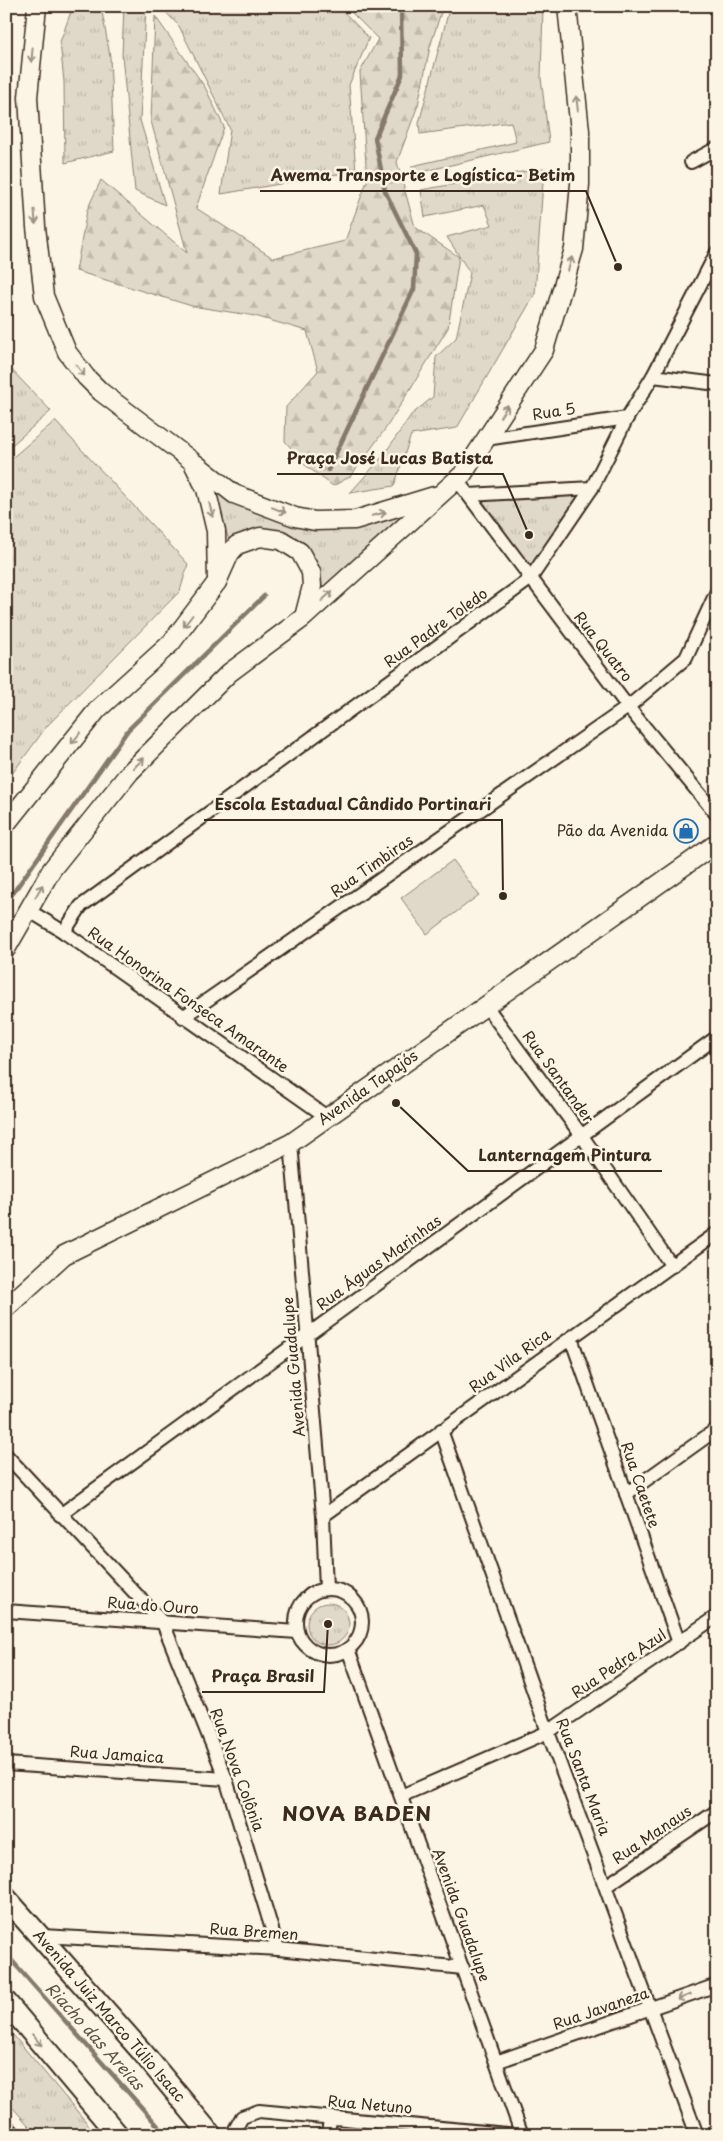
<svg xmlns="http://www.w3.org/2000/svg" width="723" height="2141" font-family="'Playpen Sans',sans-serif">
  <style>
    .grass { fill: url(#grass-tufts); stroke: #8e8173 }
    .forest { fill: url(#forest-firs); stroke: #8e8173 }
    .pitch { fill: #e0d8c8; stroke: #8e8173 }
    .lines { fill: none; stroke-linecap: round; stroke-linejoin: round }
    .stream { stroke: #85796b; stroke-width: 4.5 }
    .minor-casing { stroke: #3b2a1e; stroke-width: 16 }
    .secondary-casing { stroke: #3b2a1e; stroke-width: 21 }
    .primary-casing { stroke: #3b2a1e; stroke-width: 24 }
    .minor { stroke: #fcf5e5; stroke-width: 12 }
    .secondary { stroke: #fcf5e5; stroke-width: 18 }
    .primary { stroke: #fcf5e5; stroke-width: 20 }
    .rail-casing { stroke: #3b2a1e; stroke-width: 5.5 }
    .rail { stroke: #fcf5e5; stroke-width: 4; stroke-dasharray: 11; stroke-linecap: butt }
    .oneway { stroke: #9c9082 }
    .labels { text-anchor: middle; stroke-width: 5; stroke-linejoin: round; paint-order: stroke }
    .street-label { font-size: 15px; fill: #3b2a1e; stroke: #fcf5e5 }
    .poi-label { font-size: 15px; fill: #3b2a1e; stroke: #fcf5e5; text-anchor: end }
    .water-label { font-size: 16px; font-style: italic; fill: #605144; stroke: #fcf5e5 }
    .district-label { font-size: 20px; font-weight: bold; letter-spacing: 1px; fill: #3b2a1e; stroke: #fcf5e5 }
    .leader { fill: none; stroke: #3b2a1e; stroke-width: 2 }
    .callout-dot { fill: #3b2a1e; stroke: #fcf5e5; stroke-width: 2 }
    .callout-label { font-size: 16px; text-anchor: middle; font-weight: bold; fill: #3b2a1e; stroke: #fcf5e5; stroke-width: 5; stroke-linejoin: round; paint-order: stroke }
  </style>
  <defs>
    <pattern id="grass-tufts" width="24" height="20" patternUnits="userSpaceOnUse" patternTransform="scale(1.25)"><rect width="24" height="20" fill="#e0d8c8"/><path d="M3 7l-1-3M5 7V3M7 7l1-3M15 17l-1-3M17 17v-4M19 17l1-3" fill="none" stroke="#c1baab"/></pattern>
    <pattern id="forest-firs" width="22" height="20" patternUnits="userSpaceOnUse" patternTransform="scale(1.25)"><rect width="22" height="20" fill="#e0d8c8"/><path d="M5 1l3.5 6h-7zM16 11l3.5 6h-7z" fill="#c1baab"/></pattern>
  </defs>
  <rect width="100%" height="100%" fill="#fcf5e5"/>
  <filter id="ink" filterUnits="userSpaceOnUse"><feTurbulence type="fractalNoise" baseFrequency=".02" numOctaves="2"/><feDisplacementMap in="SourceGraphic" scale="10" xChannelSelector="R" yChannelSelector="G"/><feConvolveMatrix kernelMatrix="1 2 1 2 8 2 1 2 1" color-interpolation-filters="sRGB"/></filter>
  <g filter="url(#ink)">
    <!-- grass -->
    <g class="grass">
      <polygon points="73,6 101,6 110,56 114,151 65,163 64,82 60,42"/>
      <polygon points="124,6 146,6 140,120 165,205 135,191 122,55"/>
      <polygon points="160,6 338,6 369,38 349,85 356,171 221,194 230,129 179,26"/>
      <polygon points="450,6 543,6 541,78 549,142 413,174 412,166 516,142 511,122 420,134 419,123"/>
      <polygon points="544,168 535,294 457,428 411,435 394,486 350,493 383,456 411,415 433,397 436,357 456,338 470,273 447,237 492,225 484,205 425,217 421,190"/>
      <polygon points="6,364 51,411 6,450"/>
      <polygon points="55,421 188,564 180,591 47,726 6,782 6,463"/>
      <polygon points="209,482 247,507 284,523 320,529 365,527 406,514 322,592 316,570 284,534 230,543"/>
      <polygon points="580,494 531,571 477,500"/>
      <circle cx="328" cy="1624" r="21"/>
      <polygon points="6,2028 14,2036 97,2135 37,2135 6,2100"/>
    </g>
    <!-- forest -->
    <polygon class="forest" points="345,6 443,6 430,47 418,105 397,162 415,227 459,257 448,328 386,428 351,476 333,486 305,465 285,441 286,407 318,371 307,331 255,316 192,306 76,271 87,210 101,180 187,253 151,121 155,16 205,87 224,127 196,208 273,258 345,241 367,181 360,72 378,39"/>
    <!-- pitch -->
    <polygon class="pitch" points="453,860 479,895 427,934 401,898"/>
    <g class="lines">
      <!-- stream -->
      <g class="stream">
        <polyline points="328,470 414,289 416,254 385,191 375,138 402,75 401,6"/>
        <polyline points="6,903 128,730 264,596"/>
        <polyline points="6,1954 166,2135"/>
      </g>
      <!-- minor casing -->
      <g class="minor-casing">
        <g id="minor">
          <polyline points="691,162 717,148"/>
          <polyline points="653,376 717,384"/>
          <polyline points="486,439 627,418"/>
          <polyline points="457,480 628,707 717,815"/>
          <polyline points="469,495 592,488"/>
          <polyline points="28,910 64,932 327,1117"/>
          <polyline points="64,932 81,906 530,579 592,488 627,418 653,376 717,252"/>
          <polyline points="486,1006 582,1136 672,1266"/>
          <polyline points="183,1017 628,707 686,658 717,591"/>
          <polyline points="291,1143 323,1516 326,1589"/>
          <polyline points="571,1338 679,1643"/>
          <polyline points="441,1430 548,1732 697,2135"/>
          <polyline points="6,1455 163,1623 226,1779 278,1949"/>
          <polyline points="626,1494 717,1429"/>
          <polyline points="60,1515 717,1037"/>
          <polyline points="323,1516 717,1233"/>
          <circle cx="329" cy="1622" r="33"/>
          <polyline points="6,1611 297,1632"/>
          <polyline points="348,1649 522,2135"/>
          <polyline points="6,1764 226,1779"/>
          <polyline points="401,1796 548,1732 717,1616"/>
          <polyline points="606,1886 717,1811"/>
          <polyline points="42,1936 278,1949 463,1968"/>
          <polyline points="496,2062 717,1985"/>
          <polyline points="232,2135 242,2117 259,2111 517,2135"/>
          <polyline points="328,2135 330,2118"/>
        </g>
      </g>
      <!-- secondary casing -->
      <g class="secondary-casing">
        <g id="secondary">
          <polyline points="37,6 28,97 36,227 44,296 67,352 86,377 101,392 192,461 206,489 216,531 217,582"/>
          <polyline points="196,464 234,494 295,517 315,521 355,520 434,496"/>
          <polyline points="6,824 98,709 171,643 217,582 230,553 237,545 260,537 281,540 300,552 311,572 312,586 304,617"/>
          <polyline points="6,949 52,869 130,772 229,673 303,618 463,474 544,350 574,249 580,184 580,131 567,6"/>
          <polyline points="6,1308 64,1255 291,1143 717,843"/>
        </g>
      </g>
      <!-- primary casing -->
      <g class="primary-casing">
        <g id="primary">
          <polyline points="6,1898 143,2053 211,2135"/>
          <polyline points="6,2002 118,2135"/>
        </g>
      </g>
      <!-- minor -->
      <use href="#minor" class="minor"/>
      <!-- secondary -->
      <use href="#secondary" class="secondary"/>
      <!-- primary -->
      <use href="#primary" class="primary"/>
      <!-- rail casing -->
      <g class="rail-casing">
        <polyline id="rail" points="6,2118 23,2135"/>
      </g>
      <!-- rail -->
      <use href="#rail" class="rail"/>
    </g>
    <!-- one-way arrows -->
    <defs><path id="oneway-shaft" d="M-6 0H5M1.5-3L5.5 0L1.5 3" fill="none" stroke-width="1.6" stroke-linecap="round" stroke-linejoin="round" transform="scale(1.25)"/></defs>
    <g class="oneway">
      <use href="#oneway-shaft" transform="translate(32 55) rotate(95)"/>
      <use href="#oneway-shaft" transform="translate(577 103) rotate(-96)"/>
      <use href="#oneway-shaft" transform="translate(35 217) rotate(86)"/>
      <use href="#oneway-shaft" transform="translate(570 264) rotate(-74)"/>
      <use href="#oneway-shaft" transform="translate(80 370) rotate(53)"/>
      <use href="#oneway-shaft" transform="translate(504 411) rotate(-57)"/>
      <use href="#oneway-shaft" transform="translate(211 510) rotate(76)"/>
      <use href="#oneway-shaft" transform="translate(279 510) rotate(21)"/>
      <use href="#oneway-shaft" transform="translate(379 514) rotate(-14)"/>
      <use href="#oneway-shaft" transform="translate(327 596) rotate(-42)"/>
      <use href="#oneway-shaft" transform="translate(188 621) rotate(127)"/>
      <use href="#oneway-shaft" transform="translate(76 738) rotate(129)"/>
      <use href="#oneway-shaft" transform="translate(139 763) rotate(-45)"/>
      <use href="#oneway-shaft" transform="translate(39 891) rotate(-60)"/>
      <use href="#oneway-shaft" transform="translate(684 1997) rotate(160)"/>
      <use href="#oneway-shaft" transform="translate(37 2040) rotate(50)"/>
    </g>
  </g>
  <!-- icons -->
  <defs>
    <g id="shop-ring" transform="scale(1.25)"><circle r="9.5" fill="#fcf5e5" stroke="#1f6fb2" stroke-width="1.5"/><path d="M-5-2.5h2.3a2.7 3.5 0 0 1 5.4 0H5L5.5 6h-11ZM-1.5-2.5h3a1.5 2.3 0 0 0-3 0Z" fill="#1f6fb2"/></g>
  </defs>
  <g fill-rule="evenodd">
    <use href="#shop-ring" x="686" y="831"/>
  </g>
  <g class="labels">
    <!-- street labels -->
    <g class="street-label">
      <text transform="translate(554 412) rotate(-9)" y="5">Rua 5</text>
      <text transform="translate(436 628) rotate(-36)" y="5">Rua Padre Toledo</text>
      <text transform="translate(603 647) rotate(52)" y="5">Rua Quatro</text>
      <text transform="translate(372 866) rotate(-35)" y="5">Rua Timbiras</text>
      <text transform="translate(188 1000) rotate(35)" y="5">Rua Honorina Fonseca Amarante</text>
      <text transform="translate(558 1077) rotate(54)" y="5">Rua Santander</text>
      <text transform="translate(368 1088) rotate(-35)" y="5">Avenida Tapajós</text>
      <text transform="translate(379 1263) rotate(-36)" y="5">Rua Águas Marinhas</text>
      <text transform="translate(510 1361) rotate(-36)" y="5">Rua Vila Rica</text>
      <text transform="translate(294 1367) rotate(-95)" y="5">Avenida Guadalupe</text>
      <text transform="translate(640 1485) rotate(71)" y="5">Rua Caetete</text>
      <text transform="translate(153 1606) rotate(4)" y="5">Rua do Ouro</text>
      <text transform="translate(619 1664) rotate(-34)" y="5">Rua Pedra Azul</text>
      <text transform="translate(117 1755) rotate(4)" y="5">Rua Jamaica</text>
      <text transform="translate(237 1770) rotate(70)" y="5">Rua Nova Colônia</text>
      <text transform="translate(583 1777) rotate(69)" y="5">Rua Santa Maria</text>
      <text transform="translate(652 1835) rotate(-34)" y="5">Rua Manaus</text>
      <text transform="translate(461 1915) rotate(70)" y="5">Avenida Guadalupe</text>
      <text transform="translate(254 1932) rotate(4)" y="5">Rua Bremen</text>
      <text transform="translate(601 2009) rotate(-19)" y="5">Rua Javaneza</text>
      <text transform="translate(109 2016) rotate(49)" y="5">Avenida Juiz Marco Túlio Isaac</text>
      <text transform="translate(370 2105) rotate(5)" y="5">Rua Netuno</text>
    </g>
    <!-- poi labels -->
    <g class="poi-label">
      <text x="668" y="836">Pão da Avenida</text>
    </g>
    <!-- water labels -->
    <g class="water-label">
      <text transform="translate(95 2036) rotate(48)" y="6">Riacho das Areias</text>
    </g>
    <!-- district labels -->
    <g class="district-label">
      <text x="357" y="1821">NOVA BADEN</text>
    </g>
  </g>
  <!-- callouts -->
  <path class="leader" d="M618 267L586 191H260M529 535L503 474H277M503 896L502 820H204M396 1103L468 1171H662M328 1624L324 1692H202"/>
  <g class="callout-dot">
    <circle cx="618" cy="267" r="5"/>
    <circle cx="529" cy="535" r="5"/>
    <circle cx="503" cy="896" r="5"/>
    <circle cx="396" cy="1103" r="5"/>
    <circle cx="328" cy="1624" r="5"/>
  </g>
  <g class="callout-label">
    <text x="423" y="181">Awema Transporte e Logística- Betim</text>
    <text x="390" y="464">Praça José Lucas Batista</text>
    <text x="353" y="810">Escola Estadual Cândido Portinari</text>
    <text x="565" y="1161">Lanternagem Pintura</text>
    <text x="263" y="1682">Praça Brasil</text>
  </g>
  <!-- margin -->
  <rect width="723" height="2141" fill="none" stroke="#fcf5e5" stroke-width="25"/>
  <rect x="12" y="12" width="698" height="2116" fill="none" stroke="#3b2a1e" stroke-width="2" filter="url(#ink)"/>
</svg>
